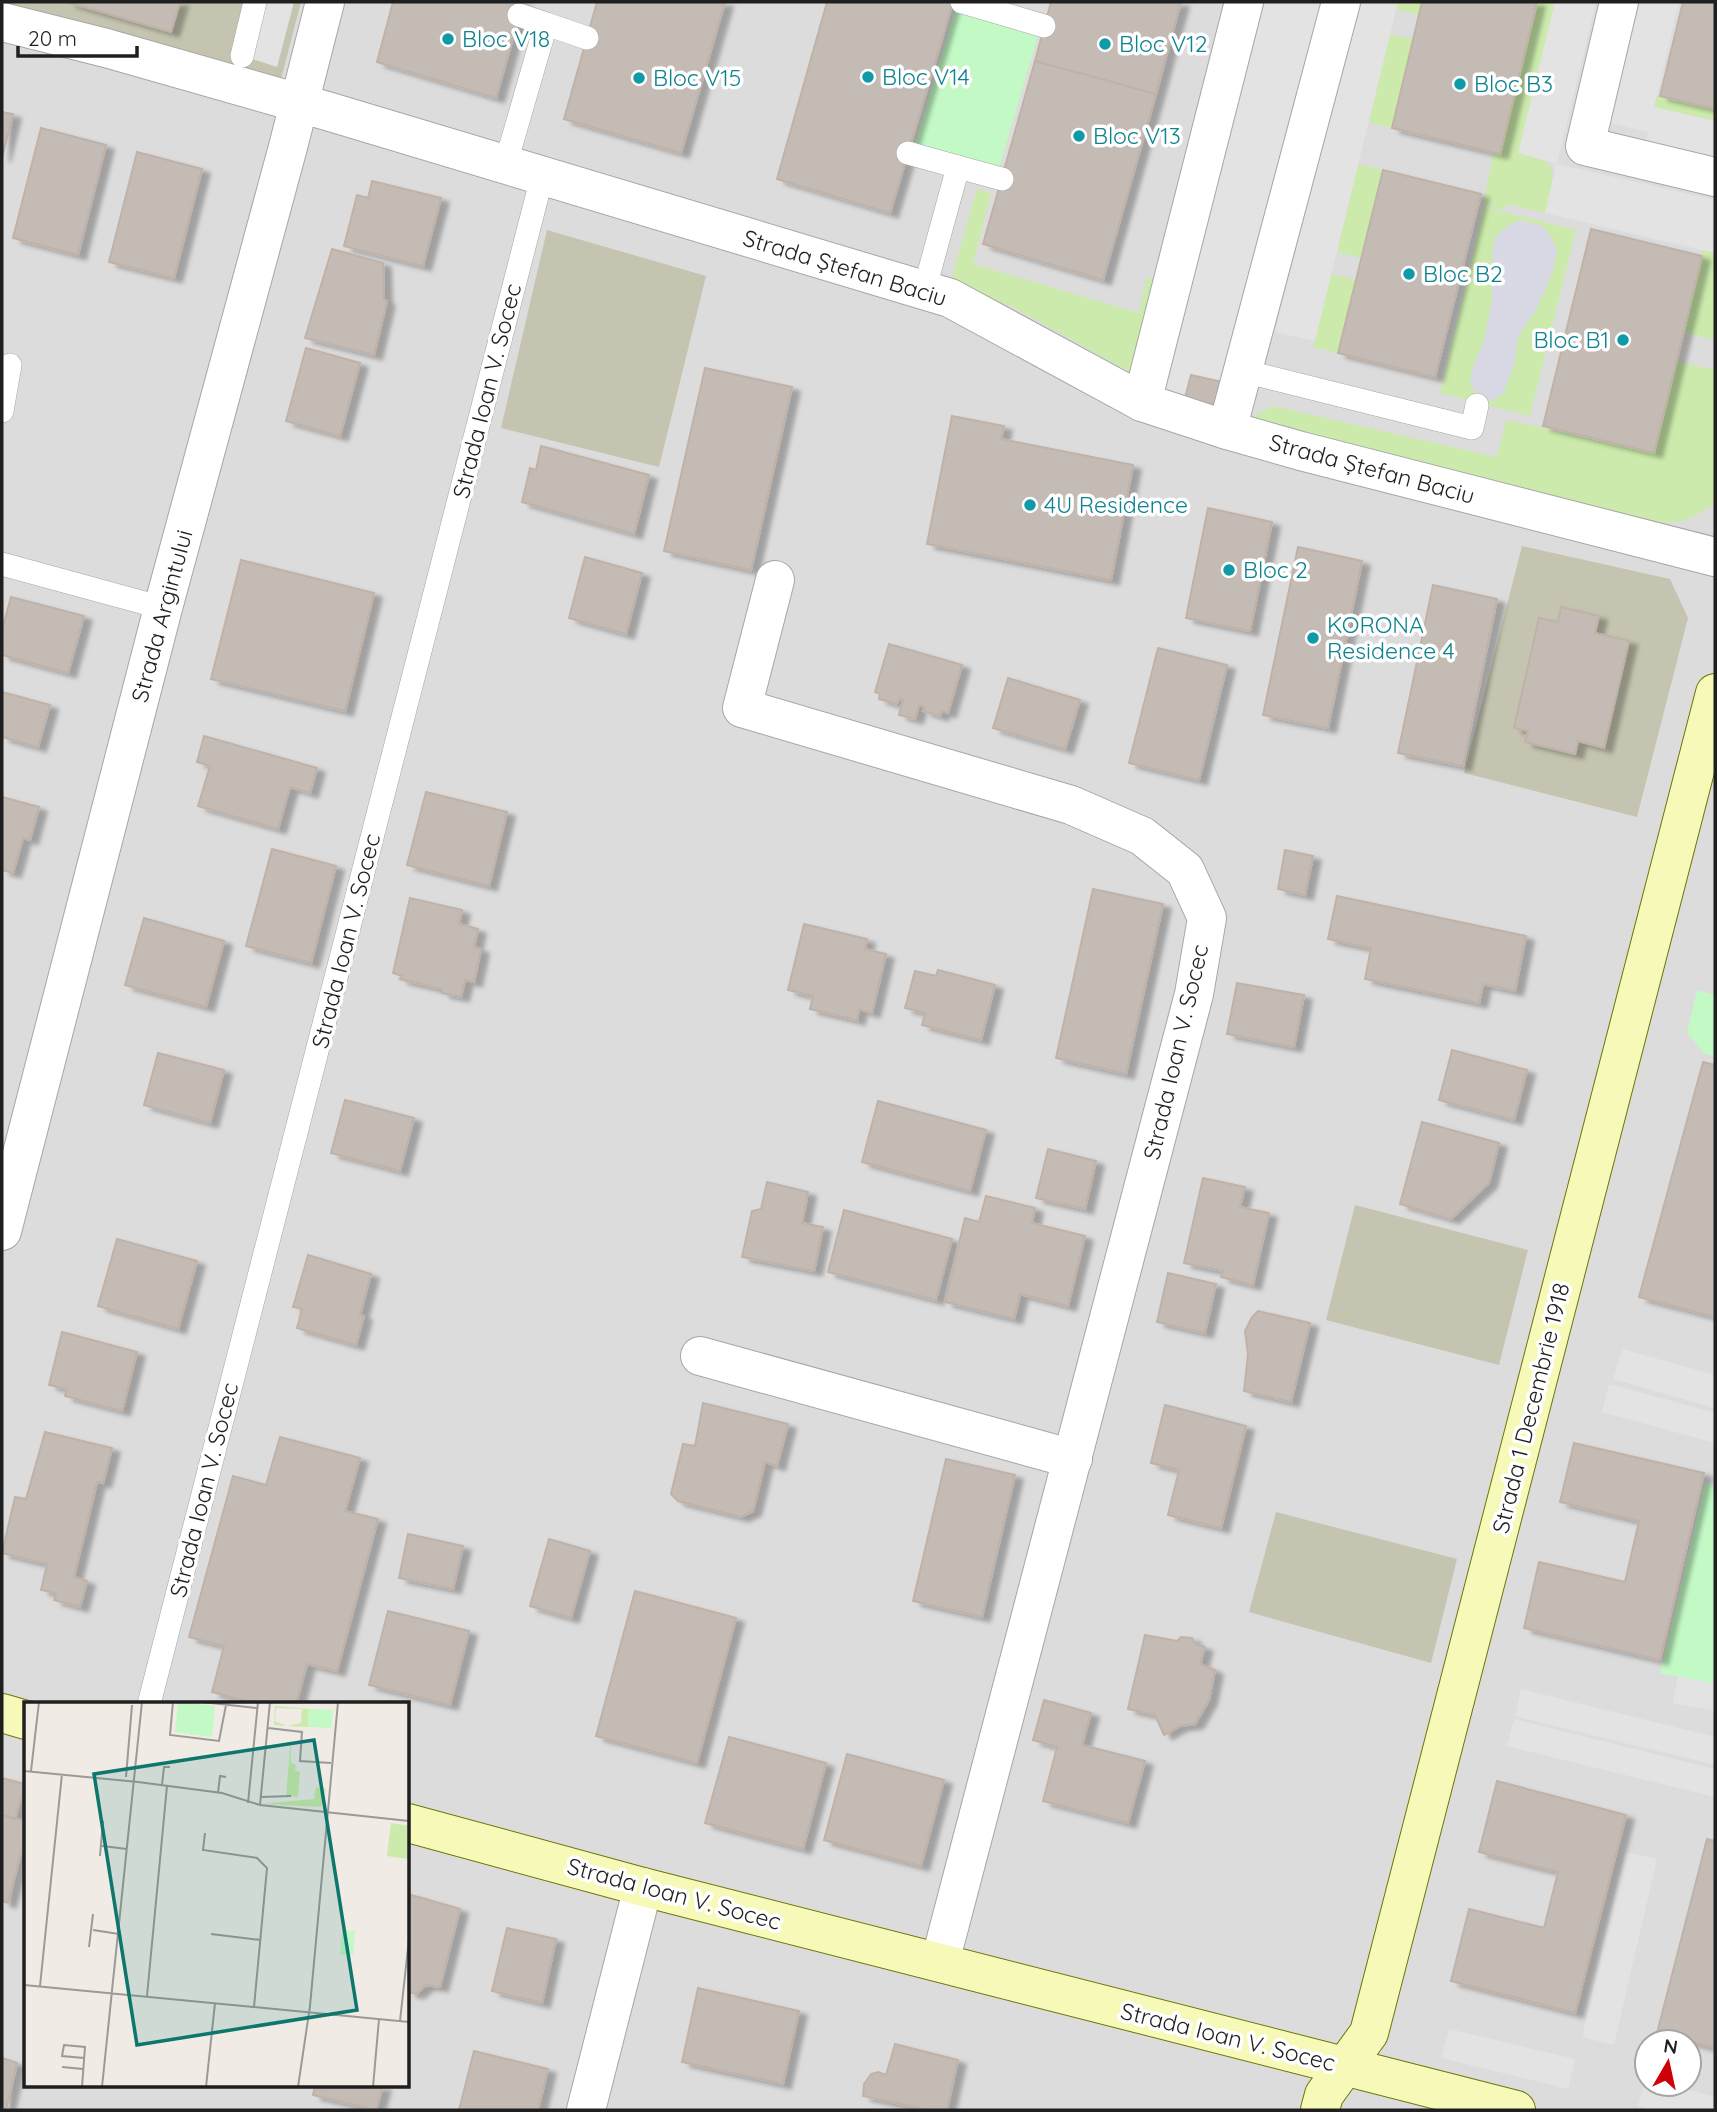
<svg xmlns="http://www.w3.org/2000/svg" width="1717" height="2112" font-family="Quicksand,sans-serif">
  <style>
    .residential { fill: #dddcdc; fill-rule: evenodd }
    .construction { fill: #c4c4b0 }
    .grass { fill: #cbeaab }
    .park { fill: #c2f9c5 }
    .parking { fill: #e3e3e3 }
    .plaza { fill: #d9d9e5 }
    .building { fill: #c4bbb4; stroke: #c1b2a7; stroke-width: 2; filter: url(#shadow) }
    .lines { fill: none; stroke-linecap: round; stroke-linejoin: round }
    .lane-casing { stroke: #a6a6a6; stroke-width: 24 }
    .street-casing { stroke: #a6a6a6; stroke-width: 40 }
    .secondary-casing { stroke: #6d7605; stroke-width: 40 }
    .lane { stroke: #fff; stroke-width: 23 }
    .street { stroke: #fff; stroke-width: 38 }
    .secondary { stroke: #f7f9b9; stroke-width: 38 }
    .culture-dot { fill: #0f9aa8; stroke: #fff; stroke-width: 2.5 }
    .labels { text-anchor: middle; stroke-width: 7; stroke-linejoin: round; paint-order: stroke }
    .culture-label { font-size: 23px; fill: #0d838f; stroke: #fff; text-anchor: start }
    .street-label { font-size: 23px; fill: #1f1f1f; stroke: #fff }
    .inset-road { fill: none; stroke: #9c9a96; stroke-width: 2 }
    .view { fill: #0f766e; fill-opacity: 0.15; stroke: #0f766e; stroke-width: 3.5 }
    .inset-edge { fill: none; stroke: #1f1f1f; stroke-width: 3.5 }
  </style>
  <defs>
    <filter id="shadow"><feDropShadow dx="8" dy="4.5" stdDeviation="2" flood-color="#0004"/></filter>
  </defs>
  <rect width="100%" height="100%" fill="#f0ece5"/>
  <!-- residential -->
  <path class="residential" d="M2 2H1715V2110H2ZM26 1704H408V2086H26ZM1647 2042H1689V2084H1647Z"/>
  <!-- construction -->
  <g class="construction">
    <polygon points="2,2 301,2 275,102 2,25"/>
    <polygon points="547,230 706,276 659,467 501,428"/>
    <polygon points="1522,546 1670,579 1688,618 1637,817 1464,773"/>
    <polygon points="1355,1205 1528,1250 1499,1365 1326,1320"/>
    <polygon points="1276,1512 1457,1559 1431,1663 1249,1612"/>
  </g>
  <!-- grass -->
  <g class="grass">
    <polygon points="1398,2 1422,2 1419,15 1396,9"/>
    <path d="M1537 2H1555L1519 153C1526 155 1538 156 1545 161 1561 171 1549 199 1545 213L1507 204 1503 210 1483 205 1494 152 1500 154Z"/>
    <polygon points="1390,34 1413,39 1392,128 1369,123"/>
    <polygon points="1657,95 1715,109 1715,121 1654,107"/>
    <polygon points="1358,164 1383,170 1361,258 1337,252"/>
    <polygon points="977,189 991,193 973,264 1139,313 1147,277 1161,283 1138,377 1011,306 949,288"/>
    <polygon points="1484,207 1576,230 1530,416 1440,393"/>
    <polygon points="1703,250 1715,253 1715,340 1683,332"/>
    <polygon points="1331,274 1356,280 1338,353 1313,347"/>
    <polygon points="1676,361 1715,370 1715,503 1688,520 1632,528 1241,423 1273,406 1496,457 1507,420 1653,453"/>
  </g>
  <!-- park -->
  <g class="park">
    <polygon points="955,11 1038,36 999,168 915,144"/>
    <polygon points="1697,990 1715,995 1715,1056 1704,1053 1687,1033"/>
    <polygon points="1705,1483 1715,1485 1715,1684 1660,1673"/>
  </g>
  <!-- parking -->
  <g class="parking">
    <polygon points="263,2 294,2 277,67 249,58"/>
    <polygon points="1256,2 1321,2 1222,382 1191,375 1185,398 1156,389"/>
    <polygon points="1360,2 1398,2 1315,341 1275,332"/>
    <polygon points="1555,2 1596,2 1557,164 1715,200 1715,253 1545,213 1556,164 1518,153"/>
    <polygon points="1640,2 1679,2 1654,107 1715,121 1715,163 1645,146 1648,132 1609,123"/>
    <polygon points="1622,1349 1715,1375 1715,1408 1613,1379"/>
    <polygon points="1609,1384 1715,1413 1715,1443 1602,1412"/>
    <polygon points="1678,1676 1715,1684 1715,1711 1673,1703"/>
    <polygon points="1521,1689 1715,1737 1715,1765 1515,1716"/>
    <polygon points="1514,1719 1715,1769 1715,1797 1507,1746"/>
    <polygon points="1625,1852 1657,1859 1614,2045 1582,2037"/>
    <polygon points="1449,2029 1575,2059 1568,2089 1441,2058"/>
    <polygon points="1646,2078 1647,2084 1669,2084 1715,2097 1715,2110 1654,2110 1638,2106"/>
  </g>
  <!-- plaza -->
  <polygon class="plaza" points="1520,220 1543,226 1552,239 1557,251 1553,271 1546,288 1536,310 1518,337 1515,361 1504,393 1492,401 1477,394 1470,383 1472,370 1484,340 1492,300 1492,254 1496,236 1506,227"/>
  <!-- building -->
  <g class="building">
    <polygon points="67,2 180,2 171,32"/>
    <polygon points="393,2 523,2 496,98 377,62"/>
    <polygon points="597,2 725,2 681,153 564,119"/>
    <polygon points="827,2 953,2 890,213 777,179"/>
    <polygon points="1051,2 1181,2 1156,94 1035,61"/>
    <polygon points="1422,2 1537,2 1500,154 1392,128"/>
    <polygon points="1683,2 1715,2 1715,109 1660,96"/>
    <polygon points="1035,61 1156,94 1103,280 983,244"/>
    <polygon points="2,112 13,114 2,158"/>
    <polygon points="41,128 106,145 78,255 13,238"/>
    <polygon points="137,152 202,169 174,278 109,262"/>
    <polygon points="1383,170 1481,194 1435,377 1338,353"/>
    <polygon points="372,181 441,198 423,266 344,246 357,195 368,198"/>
    <polygon points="1591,229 1702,256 1654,453 1543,426"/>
    <polygon points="332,249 383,263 384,300 387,301 374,355 305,338"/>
    <polygon points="306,348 360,363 340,436 286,421"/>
    <polygon points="705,368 792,387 751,570 664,551"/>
    <polygon points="1191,375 1222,382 1216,405 1185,398"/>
    <polygon points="952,416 1004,426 1001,439 1133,465 1111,580 927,544"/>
    <polygon points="541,446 649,475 634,534 522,502 530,468 536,470"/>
    <polygon points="1208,508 1272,522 1250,631 1186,618"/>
    <polygon points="1298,547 1362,561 1328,728 1263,715"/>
    <polygon points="585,557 642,573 626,634 569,618"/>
    <polygon points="241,560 374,593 345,711 211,679"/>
    <polygon points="1433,585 1497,599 1463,766 1398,753"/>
    <polygon points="11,597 84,616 68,673 2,655 2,630"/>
    <polygon points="1561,607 1599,616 1595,633 1629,641 1604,748 1578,741 1575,754 1525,742 1528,731 1514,728 1539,618 1558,622"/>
    <polygon points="889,644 962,665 948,713 942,711 940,716 923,711 925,707 919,705 915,719 899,715 903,700 899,699 897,704 879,699 880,694 875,692"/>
    <polygon points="1158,648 1227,665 1199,780 1129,763"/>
    <polygon points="1008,678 1080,700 1065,749 993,728"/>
    <polygon points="2,692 50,705 38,747 2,737"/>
    <polygon points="204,736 317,768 310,793 290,787 278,829 198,806 210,766 197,762"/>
    <polygon points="426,792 507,812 489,886 407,865"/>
    <polygon points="2,797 39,807 30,840 23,838 13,873 2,870"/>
    <polygon points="272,849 336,866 311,963 246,946"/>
    <polygon points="1285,850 1313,856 1305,895 1278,889"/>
    <polygon points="1093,889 1163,904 1126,1074 1056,1058"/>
    <polygon points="1337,896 1526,936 1515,991 1483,984 1479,1003 1365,979 1371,948 1328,939"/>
    <polygon points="410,898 462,910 459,924 478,929 474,947 481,949 474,982 465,980 461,997 442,993 442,989 400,979 402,976 393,973"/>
    <polygon points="144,918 224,941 206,1007 125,985"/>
    <polygon points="804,924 867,939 865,949 886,954 872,1013 859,1009 857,1020 810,1009 813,996 788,990"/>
    <polygon points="938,970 995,985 981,1040 922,1025 925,1013 905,1008 915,971 936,976"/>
    <polygon points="1237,983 1304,995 1294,1047 1227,1034"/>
    <polygon points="1452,1050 1527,1070 1514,1120 1439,1100"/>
    <polygon points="158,1053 224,1070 210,1123 144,1105"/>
    <polygon points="1703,1062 1715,1065 1715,1317 1639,1297"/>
    <polygon points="345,1100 414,1118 400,1171 331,1153"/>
    <polygon points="878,1101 986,1130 970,1191 862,1162"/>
    <polygon points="1422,1122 1499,1143 1489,1183 1451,1219 1400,1204"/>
    <polygon points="1048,1149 1096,1161 1085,1209 1036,1198"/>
    <polygon points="1203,1178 1245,1187 1240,1207 1269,1213 1253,1285 1221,1277 1223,1271 1184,1263"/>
    <polygon points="767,1182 808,1192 802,1223 823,1227 814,1271 742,1257 752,1211 761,1209"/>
    <polygon points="986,1196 1035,1208 1032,1223 1085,1236 1068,1306 1020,1294 1014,1319 945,1302 965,1218 979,1222"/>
    <polygon points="844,1210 952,1239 936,1300 828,1272"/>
    <polygon points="117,1239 197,1261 178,1329 98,1306"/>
    <polygon points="308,1255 371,1274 360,1315 364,1316 356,1345 297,1328 302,1309 293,1307"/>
    <polygon points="1168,1273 1216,1284 1205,1333 1157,1322"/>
    <polygon points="1258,1311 1310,1323 1291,1402 1244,1391 1248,1354 1245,1331 1252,1317"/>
    <polygon points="62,1332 137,1352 122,1411 65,1396 67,1389 49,1385"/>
    <polygon points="703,1403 788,1424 777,1466 765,1462 753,1511 741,1517 678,1501 671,1494 683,1444 695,1446"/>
    <polygon points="1165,1405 1246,1426 1221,1528 1168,1515 1179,1470 1151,1463"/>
    <polygon points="45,1432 112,1448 103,1483 97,1482 74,1577 87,1581 80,1607 54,1600 56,1593 41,1590 47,1564 2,1553 15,1497 26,1499"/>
    <polygon points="280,1437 360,1458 345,1511 378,1519 337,1671 307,1664 296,1704 257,1704 212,1692 224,1646 189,1637 233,1476 266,1485"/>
    <polygon points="1574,1443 1704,1473 1660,1660 1524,1628 1539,1562 1625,1582 1639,1521 1560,1502"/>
    <polygon points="946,1459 1015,1475 982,1617 913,1601"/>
    <polygon points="408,1534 463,1546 453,1589 399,1578"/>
    <polygon points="549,1539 590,1551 571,1618 530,1606"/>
    <polygon points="635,1591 736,1618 697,1763 596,1736"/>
    <polygon points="388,1611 469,1631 450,1705 369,1685"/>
    <polygon points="1145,1635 1177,1641 1181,1637 1192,1638 1195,1644 1205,1647 1200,1664 1215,1670 1209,1700 1195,1724 1180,1726 1164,1735 1155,1715 1128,1709"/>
    <polygon points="1044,1700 1091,1713 1082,1745 1145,1761 1128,1823 1043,1801 1057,1747 1033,1740"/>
    <polygon points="729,1737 826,1763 803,1849 705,1823"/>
    <polygon points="847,1754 944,1780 921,1866 824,1840"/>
    <polygon points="2,1778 25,1784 15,1819 2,1815"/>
    <polygon points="1497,1781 1626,1815 1575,2013 1451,1981 1469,1909 1544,1928 1558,1872 1479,1852"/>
    <polygon points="2,1815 26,1822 26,1833 8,1903 2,1901"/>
    <polygon points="1707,1839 1715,1841 1715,2048 1657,2033"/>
    <polygon points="408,1894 460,1909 440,1987 426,1985 416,1994 408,1992"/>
    <polygon points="507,1928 556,1939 542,2003 492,1991"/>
    <polygon points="698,1988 799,2011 783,2084 682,2062"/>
    <polygon points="895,2044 958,2060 947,2110 929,2110 863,2096 864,2084 871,2074 878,2072 886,2075"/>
    <polygon points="474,2051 548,2069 538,2110 459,2110"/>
    <polygon points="2,2058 17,2063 6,2110 2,2110"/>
    <polygon points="315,2086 383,2086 376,2110 313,2095"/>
  </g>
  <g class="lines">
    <!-- lane casing -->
    <g class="lane-casing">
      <g id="lane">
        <polyline points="962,2 983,8 984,2"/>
        <polyline points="983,8 1044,26"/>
        <polyline points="519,15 546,24"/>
        <polyline points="242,56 255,2"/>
        <polyline points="908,153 958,167"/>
        <polyline points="505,166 546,24 587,38"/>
        <polyline points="924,291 958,167 1002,179"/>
        <polyline points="1243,371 1472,428 1477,405"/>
        <polyline points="2,411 10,365"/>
        <polyline points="2,564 163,608"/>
        <polyline points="149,1704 542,177"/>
      </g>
    </g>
    <!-- street casing -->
    <g class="street-casing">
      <g id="street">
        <polyline points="1619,2 1585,146 1715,177"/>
        <polyline points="2,22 106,48 327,111 950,298 1142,402 1227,430 1301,451 1715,557"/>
        <polyline points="1142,402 1244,2"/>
        <polyline points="1227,430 1341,2"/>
        <polyline points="775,580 742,708 1071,805 1142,836 1185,870 1207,918 1194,994 940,1962"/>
        <polyline points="2,1231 163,608 288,147 325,2"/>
        <polyline points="700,1356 1073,1459"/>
        <polyline points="586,2110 643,1887"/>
      </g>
    </g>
    <!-- secondary casing -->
    <g class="secondary-casing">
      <g id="secondary">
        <polyline points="2,1713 26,1720"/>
        <polyline points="408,1823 643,1887 1516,2110"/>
        <polyline points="1320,2110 1324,2095 1369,2033 1715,693"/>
      </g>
    </g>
    <!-- lane -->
    <use href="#lane" class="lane"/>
    <!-- street -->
    <use href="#street" class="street"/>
    <!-- secondary -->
    <use href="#secondary" class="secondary"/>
  </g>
  <!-- markers -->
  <g class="culture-dot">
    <circle cx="448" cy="39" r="7"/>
    <circle cx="1105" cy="44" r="7"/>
    <circle cx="868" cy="77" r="7"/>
    <circle cx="639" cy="78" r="7"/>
    <circle cx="1460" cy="84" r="7"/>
    <circle cx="1079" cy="136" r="7"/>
    <circle cx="1409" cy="274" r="7"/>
    <circle cx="1623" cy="340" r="7"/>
    <circle cx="1030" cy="505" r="7"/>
    <circle cx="1229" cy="570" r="7"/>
    <circle cx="1313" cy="638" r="7"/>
  </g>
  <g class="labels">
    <!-- culture labels -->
    <g class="culture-label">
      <text x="462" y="47">Bloc V18</text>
      <text x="1119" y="52">Bloc V12</text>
      <text x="882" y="85">Bloc V14</text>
      <text x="653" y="86">Bloc V15</text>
      <text x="1474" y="92">Bloc B3</text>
      <text x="1093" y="144">Bloc V13</text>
      <text x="1423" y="282">Bloc B2</text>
      <text x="1609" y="348" text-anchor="end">Bloc B1</text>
      <text x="1044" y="513">4U Residence</text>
      <text x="1243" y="578">Bloc 2</text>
      <text x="1327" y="633">KORONA<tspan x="1327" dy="26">Residence 4</tspan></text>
    </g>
    <!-- street labels -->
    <g class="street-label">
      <text transform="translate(845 268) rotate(17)" y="8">Strada Ștefan Baciu</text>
      <text transform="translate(487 391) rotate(-76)" y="8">Strada Ioan V. Socec</text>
      <text transform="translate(1372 469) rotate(15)" y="8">Strada Ștefan Baciu</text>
      <text transform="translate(162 616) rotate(-75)" y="8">Strada Argintului</text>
      <text transform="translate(346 941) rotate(-76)" y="8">Strada Ioan V. Socec</text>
      <text transform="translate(1176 1052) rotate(-77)" y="8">Strada Ioan V. Socec</text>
      <text transform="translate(1531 1408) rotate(-76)" y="8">Strada 1 Decembrie 1918</text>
      <text transform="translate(204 1490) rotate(-76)" y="8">Strada Ioan V. Socec</text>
      <text transform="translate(674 1894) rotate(15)" y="8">Strada Ioan V. Socec</text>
      <text transform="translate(1228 2037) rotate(14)" y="8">Strada Ioan V. Socec</text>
    </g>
  </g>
  <!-- overview -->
  <g transform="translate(24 1702)">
    <rect width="385" height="385" fill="#f0ece5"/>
    <path d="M251 4 285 7 284 25 263 24 277 21 278 7 252 6 251 19 262 24 250 23ZM267 35V61L272 63 271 69 276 70 274 95 262 94ZM292 85 302 87 297 105 237 102 290 97ZM367 121 385 124V157L363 154Z" fill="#cbeaab"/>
    <path d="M154 0 191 4 188 35 151 30ZM285 7 309 8 307 26 284 25ZM318 228 331 229 329 253H316Z" fill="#c2f9c5"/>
    <path class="inset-road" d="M149 0 146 33 195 39 202 3M178 0 233 6M244 26 278 30 276 59 307 61M0 69 114 80 198 91 236 103 385 119M7 69 15 0M102 75 108 3M138 83 140 65H146M194 91 196 74 202 75M237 95 267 94M224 101 234 0M236 103 246 0M181 131 179 148 233 156 243 166 230 305M78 144 103 147M76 154 79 119M69 228 95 232M187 232 237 238M65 245 69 212M0 283 385 320M16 284 38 72M123 294 143 84M376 319 385 237M38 365 59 367M58 385 61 345 40 343 38 354 60 356M78 385 118 0M182 385 191 301M274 385 286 304 314 0M349 385 355 317"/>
    <path class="view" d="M290 38 333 308 113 343 70 72Z"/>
    <rect width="385" height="385" class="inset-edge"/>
  </g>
  <!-- border -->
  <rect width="1717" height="2112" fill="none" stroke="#1f1f1f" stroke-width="7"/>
  <!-- north arrow -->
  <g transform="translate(1668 2063) rotate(9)"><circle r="33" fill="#ffffff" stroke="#a5a5a5" stroke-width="2"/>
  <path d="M0-5L12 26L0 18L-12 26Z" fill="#cd0105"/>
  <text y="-10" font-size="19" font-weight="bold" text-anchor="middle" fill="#1f1f1f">N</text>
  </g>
  <!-- scale -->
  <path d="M18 46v10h119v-10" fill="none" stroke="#1f1f1f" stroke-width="3.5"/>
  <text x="28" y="46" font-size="21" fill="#1f1f1f" stroke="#ffffff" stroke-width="5" paint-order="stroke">20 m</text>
</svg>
